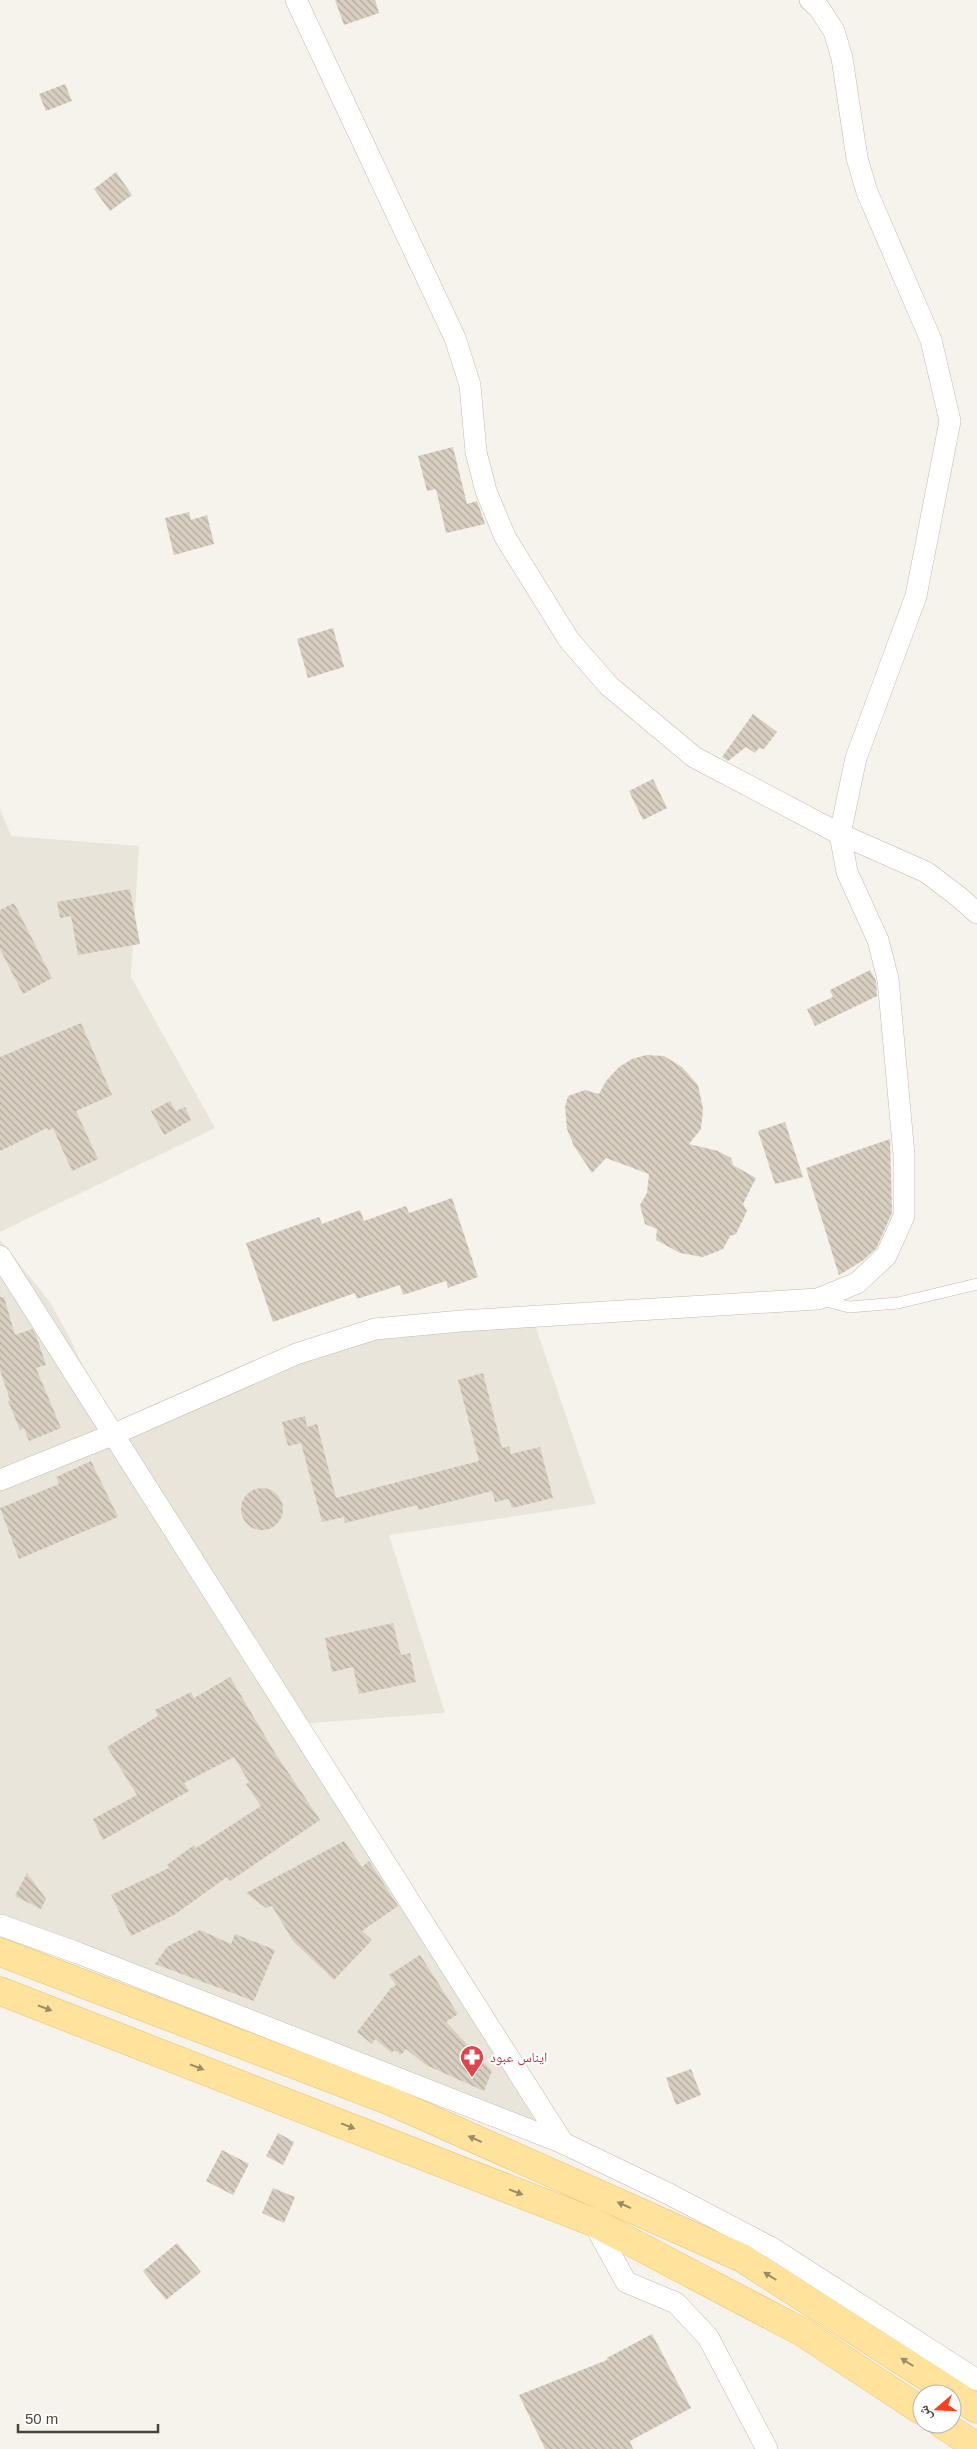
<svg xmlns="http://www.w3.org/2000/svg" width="977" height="2449" font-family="Arial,'Noto Naskh Arabic',sans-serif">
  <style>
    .residential { fill: #eae5da }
    .building { fill: url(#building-back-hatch) }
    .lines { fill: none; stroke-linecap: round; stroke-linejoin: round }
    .service-casing { stroke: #c2bbae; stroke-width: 12 }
    .minor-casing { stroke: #c2bbae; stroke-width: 22 }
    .primary-casing { stroke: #e6c16a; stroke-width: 29 }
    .service { stroke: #fff; stroke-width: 11 }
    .minor { stroke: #fff; stroke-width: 21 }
    .primary { stroke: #ffe39c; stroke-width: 28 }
    .oneway { fill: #9c8c66 }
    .labels { text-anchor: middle; stroke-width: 4; stroke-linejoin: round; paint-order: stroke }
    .health-label { font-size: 14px; fill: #be3a42; stroke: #fff; text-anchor: start }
  </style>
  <defs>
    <pattern id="building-back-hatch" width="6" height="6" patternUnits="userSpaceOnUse" patternTransform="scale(1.25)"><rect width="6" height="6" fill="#d8cfc1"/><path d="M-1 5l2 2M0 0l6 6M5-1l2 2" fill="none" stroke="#b1aa9e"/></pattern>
  </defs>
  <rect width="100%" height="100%" fill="#f6f3ec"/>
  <!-- residential -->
  <g class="residential">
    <polygon points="0,809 11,836 139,846 131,977 215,1128 0,1232"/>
    <polygon points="0,1240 50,1302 71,1340 112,1434 375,1329 532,1316 596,1504 389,1535 445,1713 299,1724 575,2142 0,1925"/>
  </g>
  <!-- building -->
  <g class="building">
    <polygon points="335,0 375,0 379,13 344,25"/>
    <polygon points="65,84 72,101 46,111 39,94"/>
    <polygon points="116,172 132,195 110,211 94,189"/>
    <polygon points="453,447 467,504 477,501 485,524 446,533 436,489 427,491 418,456"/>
    <polygon points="189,512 191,520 207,515 214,544 174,555 165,518"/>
    <polygon points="333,628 344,667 308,678 297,639"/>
    <polygon points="753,714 777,732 764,749 759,748 755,753 746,747 728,761 722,757"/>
    <polygon points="653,779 667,808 643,820 629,791"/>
    <polygon points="130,889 140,944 78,955 71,916 60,918 57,902"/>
    <polygon points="14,903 52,978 23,994 0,949 0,910"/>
    <polygon points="870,970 876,981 877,996 815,1026 807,1009 833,997 830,990"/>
    <polygon points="81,1023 112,1095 76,1111 98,1159 72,1171 53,1128 49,1130 47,1128 0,1151 0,1057"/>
    <polygon points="646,1055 664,1056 682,1067 698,1085 703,1109 701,1129 689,1144 718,1151 731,1158 733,1165 756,1178 743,1204 747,1211 736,1234 730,1236 723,1249 703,1257 680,1253 656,1240 657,1229 645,1224 640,1205 647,1193 649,1174 606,1158 592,1173 574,1146 567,1129 565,1107 568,1096 585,1090 599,1094 606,1081 619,1067 632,1059"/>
    <polygon points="170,1101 176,1111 185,1107 191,1120 164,1135 151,1111"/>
    <polygon points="785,1122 803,1177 775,1184 758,1131"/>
    <polygon points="890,1139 892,1213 876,1249 862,1261 839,1275 806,1168"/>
    <polygon points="452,1198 478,1277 448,1288 446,1281 403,1295 400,1285 357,1299 355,1293 273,1322 246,1243 319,1217 322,1224 360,1210 364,1221 406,1206 409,1213"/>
    <polygon points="0,1297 4,1297 15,1335 32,1329 36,1335 46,1365 36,1368 61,1428 29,1441 24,1428 20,1430 8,1401 10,1400 0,1370"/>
    <polygon points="483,1373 502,1448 509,1446 511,1454 540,1447 553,1498 512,1508 509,1499 495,1502 492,1491 418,1510 417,1505 345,1523 344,1517 322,1522 301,1443 288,1446 282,1422 305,1416 307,1427 317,1424 336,1498 479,1461 458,1380"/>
    <polygon points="91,1461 118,1517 19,1559 0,1508 59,1484 56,1477"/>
    <circle cx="262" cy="1509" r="21"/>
    <polygon points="393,1623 401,1655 410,1653 416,1682 359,1694 353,1667 332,1672 325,1638"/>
    <polygon points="230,1677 275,1753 320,1820 230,1881 227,1877 174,1915 131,1936 111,1895 169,1868 167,1865 194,1845 196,1848 261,1806 246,1784 249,1782 234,1757 184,1783 189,1791 103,1840 93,1819 137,1795 107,1747 158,1716 155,1710 191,1692 194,1698"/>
    <polygon points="344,1841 362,1867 369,1861 398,1906 362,1931 372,1940 334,1980 293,1941 272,1906 266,1908 246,1893"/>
    <polygon points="27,1873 46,1899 41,1909 15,1896"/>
    <polygon points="200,1930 231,1944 235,1934 275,1950 254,2001 155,1964 167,1947"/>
    <polygon points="420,1955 458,2014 446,2022 492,2071 484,2091 426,2065 406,2049 401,2055 394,2050 392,2053 375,2039 372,2044 357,2032 391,1988 396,1985 389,1975"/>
    <polygon points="691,2069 701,2095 676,2105 666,2078"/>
    <polygon points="278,2133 294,2142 283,2165 266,2156"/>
    <polygon points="222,2150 249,2164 233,2195 206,2181"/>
    <polygon points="273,2188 295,2197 284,2223 262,2213"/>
    <polygon points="177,2243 201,2272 166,2300 143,2271"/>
    <polygon points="652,2334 691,2408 630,2441 633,2449 545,2449 519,2395 607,2360 607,2358"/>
  </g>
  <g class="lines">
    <!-- service casing -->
    <g class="service-casing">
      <polyline id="service" points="822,1300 849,1307 898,1303 977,1284"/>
    </g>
    <!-- minor casing -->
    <g class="minor-casing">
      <g id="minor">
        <polyline points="296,0 455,338 470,385 476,452 486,491 505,537 569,640 609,686 694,757 840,834 926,872 959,897 977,913"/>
        <polyline points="0,1256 563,2143"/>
        <polyline points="0,1480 112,1435 296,1354 375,1329 461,1321 818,1299 857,1283 886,1256 904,1216 904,1155 888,979 878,940 847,872 840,834 856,758 916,596 950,421 931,340 867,192 857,158 842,58 834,31 819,8 810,0"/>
        <polyline points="0,1925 78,1953 563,2143 669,2194 772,2248 977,2380"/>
        <polyline points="593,2222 626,2282 676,2303 708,2337 767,2449"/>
      </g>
    </g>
    <!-- primary casing -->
    <g class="primary-casing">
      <g id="primary">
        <polyline points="0,1952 390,2101 742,2258 977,2409"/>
        <polyline points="0,1991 593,2222 802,2332 922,2411"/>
        <polyline points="942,2424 977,2447"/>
      </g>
    </g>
    <!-- service -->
    <use href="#service" class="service"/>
    <!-- minor -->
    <use href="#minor" class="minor"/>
    <!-- primary -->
    <use href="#primary" class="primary"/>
  </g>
  <!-- one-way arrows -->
  <defs><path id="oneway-solid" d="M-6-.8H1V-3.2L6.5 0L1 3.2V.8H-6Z" transform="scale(1.25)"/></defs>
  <g class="oneway">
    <use href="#oneway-solid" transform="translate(45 2008) rotate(21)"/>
    <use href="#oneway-solid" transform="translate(197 2067) rotate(21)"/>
    <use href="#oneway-solid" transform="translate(348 2126) rotate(21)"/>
    <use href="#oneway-solid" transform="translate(475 2139) rotate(-156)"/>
    <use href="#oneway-solid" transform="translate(516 2192) rotate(21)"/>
    <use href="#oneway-solid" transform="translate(624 2205) rotate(-156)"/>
    <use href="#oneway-solid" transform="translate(770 2276) rotate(-148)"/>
    <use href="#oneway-solid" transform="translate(907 2362) rotate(-148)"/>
  </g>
  <!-- icons -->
  <defs>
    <g id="pharmacy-pin" transform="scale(1.25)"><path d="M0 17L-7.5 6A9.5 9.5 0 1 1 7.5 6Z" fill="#e0444e" stroke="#fff"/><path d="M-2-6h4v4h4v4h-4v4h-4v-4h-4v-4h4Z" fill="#fff"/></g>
  </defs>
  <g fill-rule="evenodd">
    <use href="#pharmacy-pin" x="472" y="2057"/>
  </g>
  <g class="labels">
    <!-- health labels -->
    <g class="health-label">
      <text x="490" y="2062">ايناس عبود</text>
    </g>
  </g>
  <!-- north arrow -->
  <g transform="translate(937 2409) rotate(251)"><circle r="24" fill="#ffffff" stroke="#b7b4b0"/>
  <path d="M0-4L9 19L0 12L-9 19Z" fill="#fc3f1d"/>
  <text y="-8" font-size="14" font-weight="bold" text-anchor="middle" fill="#4b4439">ش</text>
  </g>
  <!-- scale -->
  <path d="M18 2424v8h140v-8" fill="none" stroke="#4b4439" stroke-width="2.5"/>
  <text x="25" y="2424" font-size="15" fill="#4b4439" stroke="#ffffff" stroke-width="4" paint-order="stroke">50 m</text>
</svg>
